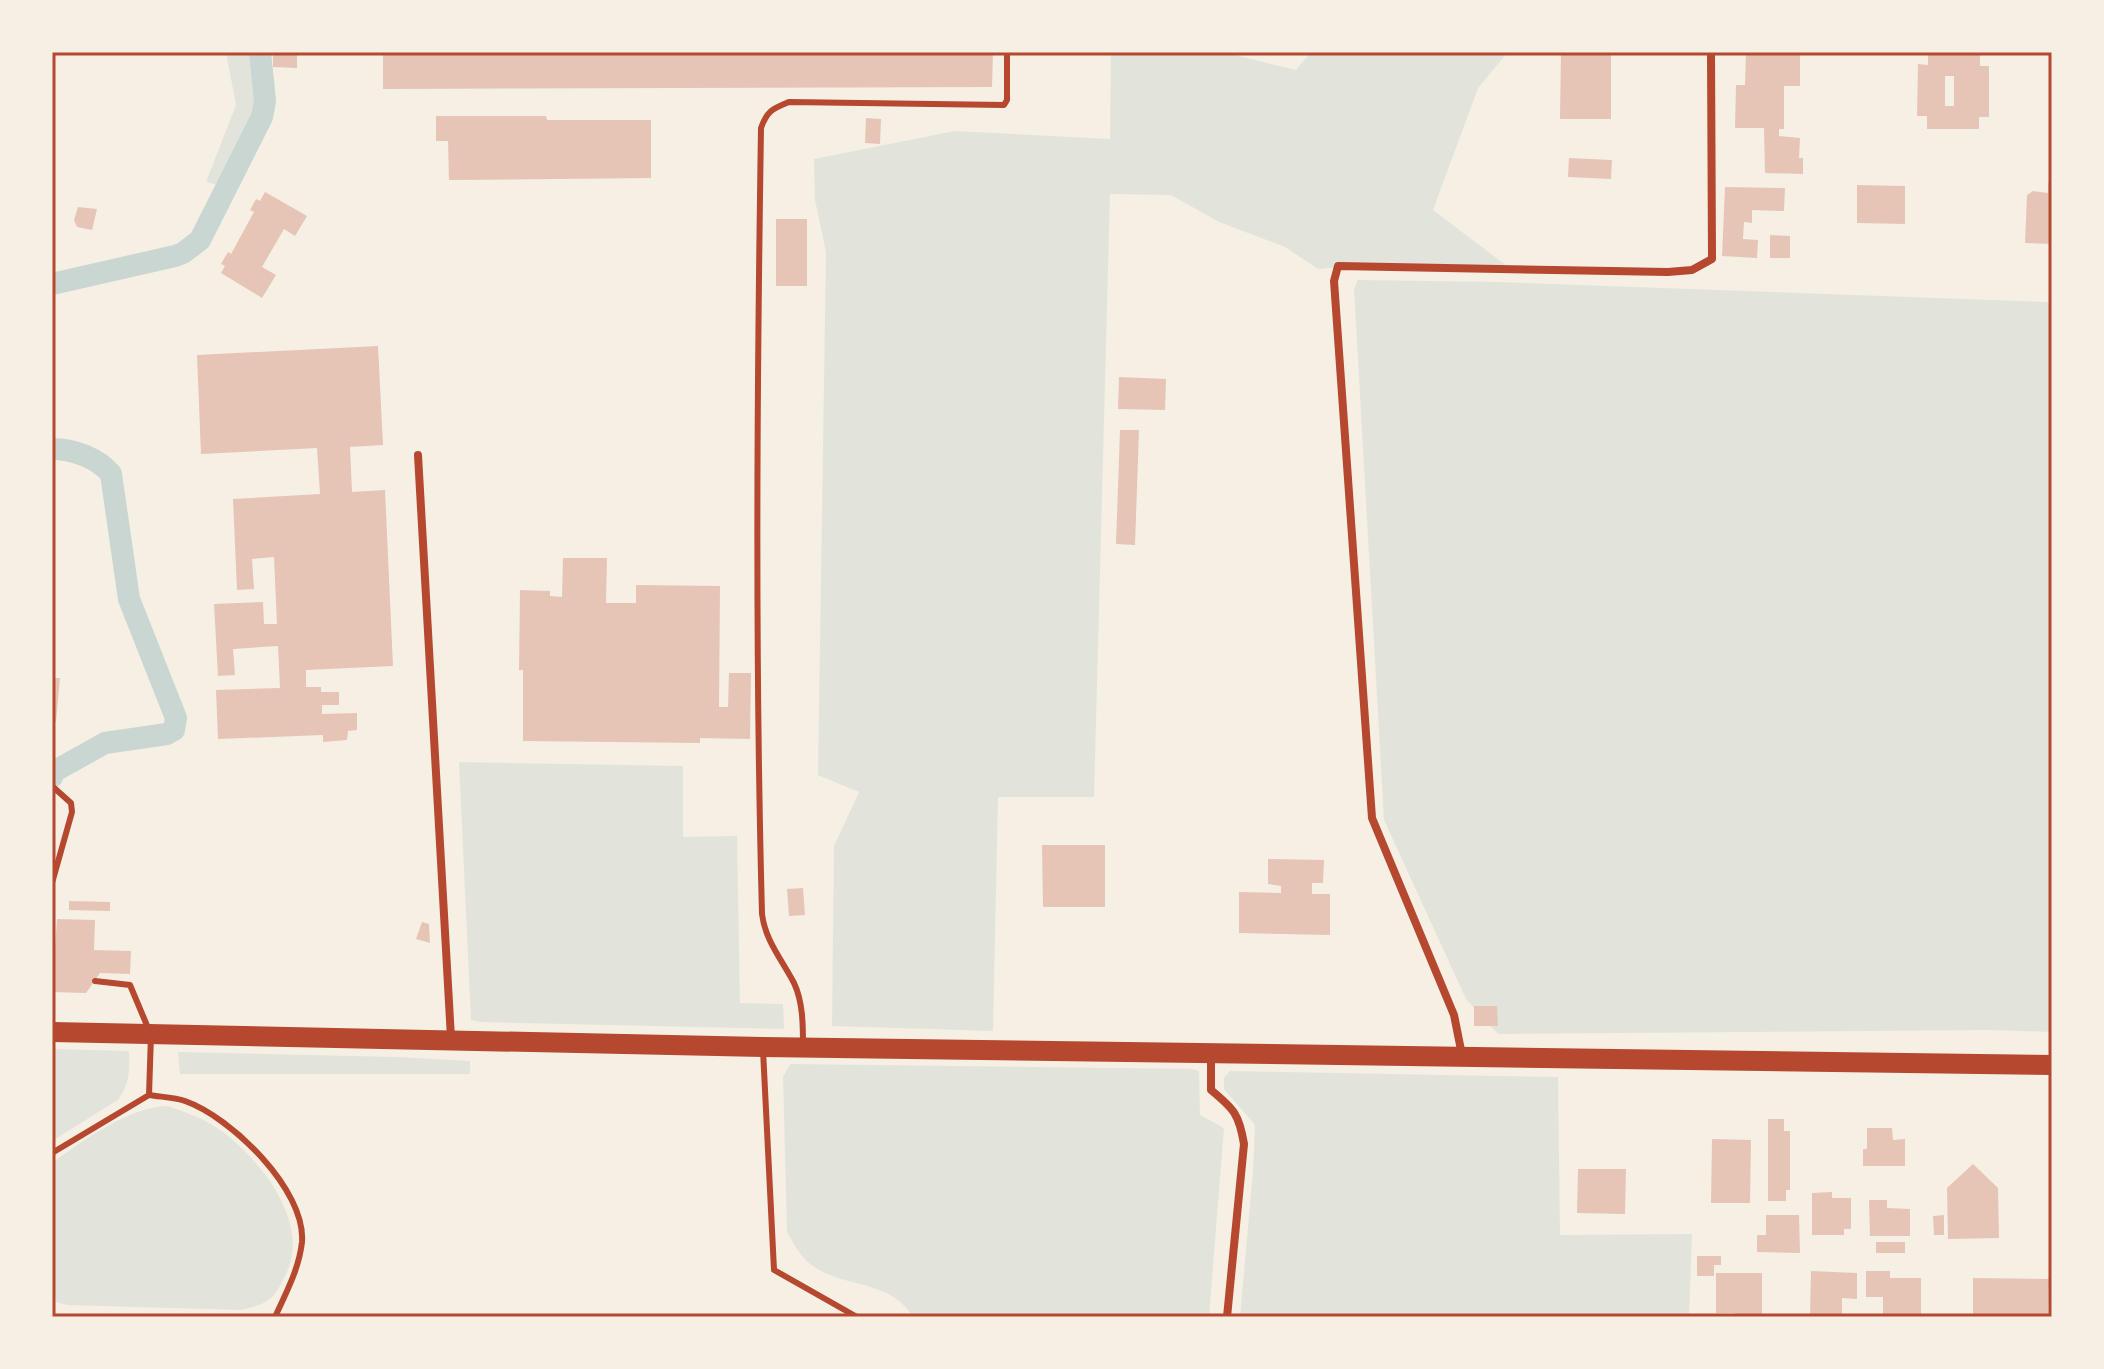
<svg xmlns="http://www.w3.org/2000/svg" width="2104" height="1369" font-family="Lora,serif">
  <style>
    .green { fill: #e2e4dc }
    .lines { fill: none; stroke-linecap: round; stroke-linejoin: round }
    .canal { stroke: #c9d6d2; stroke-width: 22 }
    .building { fill: #e6c5b7; fill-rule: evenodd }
    .service { stroke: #b5482f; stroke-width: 6 }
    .minor { stroke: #b5482f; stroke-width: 8 }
    .primary { stroke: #b5482f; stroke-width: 20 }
    .neatline { fill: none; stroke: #b5482f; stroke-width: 3 }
  </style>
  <rect width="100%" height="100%" fill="#f6efe4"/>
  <!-- green -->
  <g class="green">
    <polygon points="226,52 268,52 275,85 265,101 262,117 226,187 206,182 236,105"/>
    <polygon points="1111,52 1222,52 1296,70 1311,52 1508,52 1478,88 1433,210 1507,266 1383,263 1318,269 1285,247 1219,222 1171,195 1110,194 1094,797 998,797 993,1031 832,1026 834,846 859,792 818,775 826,252 815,200 814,159 955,131 1110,139"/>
    <polygon points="1358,280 1499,282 2046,302 2052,304 2052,1032 1990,1030 1498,1034 1466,999 1384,820 1354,289"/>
    <polygon points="459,762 683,766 683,837 737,836 740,1003 783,1004 784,1029 480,1022 471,1020"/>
    <path d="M52 1049 129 1051C130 1071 129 1084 118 1100L52 1141Z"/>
    <polygon points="178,1052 397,1057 470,1061 470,1074 180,1074"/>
    <path d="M790 1064 1192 1069 1199 1071 1200 1115 1224 1128 1209 1317H913C890 1278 840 1289 809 1263 799 1254 793 1243 787 1232L783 1077Z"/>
    <polygon points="1230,1071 1558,1077 1560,1235 1692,1234 1689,1317 1240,1317 1253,1172 1255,1125 1224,1089 1224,1078"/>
    <path d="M167 1106C186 1112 207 1120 223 1132 261 1161 311 1223 286 1274 273 1300 270 1303 241 1310L67 1305 52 1301V1163C82 1141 129 1107 167 1106Z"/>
  </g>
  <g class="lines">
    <!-- canal -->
    <g class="canal">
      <polyline points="52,284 175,256 183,253 200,240 262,117 265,101 260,52"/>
      <path d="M52 449C73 449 98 458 111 474L129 599 176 718 174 730 167 734 105 743 53 772 52 777"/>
    </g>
  </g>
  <!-- building -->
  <g class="building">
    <polygon points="273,52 297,52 297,68 273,67"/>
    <polygon points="383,52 993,52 992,87 383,89"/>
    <polygon points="1561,52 1611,52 1611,119 1560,119"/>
    <polygon points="1746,52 1800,52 1800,86 1784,86 1784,129 1779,129 1779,136 1800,138 1799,158 1803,158 1803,174 1765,173 1764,128 1735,128 1736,85 1745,85"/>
    <path d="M1928 52H1980V66H1989V117H1979V129H1927V116H1917L1918 64 1928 65ZM1945 76H1954V106H1945Z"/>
    <polygon points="436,116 546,116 547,120 651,120 651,178 449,180 448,141 436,141"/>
    <polygon points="866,118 881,119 880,144 865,143"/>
    <polygon points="1569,158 1612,160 1611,179 1568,177"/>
    <polygon points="2048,183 2052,183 2052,244 2025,243 2027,195 2033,191 2048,193"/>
    <polygon points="1857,185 1905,186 1905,224 1857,223"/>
    <polygon points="1725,187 1785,188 1784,211 1752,210 1752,223 1744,222 1743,239 1758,240 1757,258 1722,256"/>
    <polygon points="265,192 307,216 295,236 284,229 262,267 276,275 262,298 221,273 225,266 221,264 228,252 231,254 254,212 250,210 256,199 260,201"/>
    <polygon points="78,207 97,209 92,230 77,227 74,220"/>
    <rect x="776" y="219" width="31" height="67"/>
    <polygon points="1770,235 1790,236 1790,258 1770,258"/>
    <polygon points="378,346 383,445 350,447 352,492 385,490 393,666 306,670 306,687 321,687 321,692 339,692 339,705 322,705 322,714 357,713 357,730 348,731 347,740 323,742 323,735 218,739 216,690 280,688 278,646 233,649 235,675 218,676 214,604 263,602 264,624 277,624 274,557 252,559 254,589 237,590 233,499 320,494 317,448 201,454 197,355"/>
    <polygon points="1119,377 1166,379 1165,410 1118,409"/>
    <polygon points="1120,430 1139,430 1135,545 1116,544"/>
    <polygon points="563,558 607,558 606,603 636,603 636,585 720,586 719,707 728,707 729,673 751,673 750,739 700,738 700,743 523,741 523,670 519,670 520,590 550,591 550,596 562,597"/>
    <polygon points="52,678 60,678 56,722 52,721"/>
    <polygon points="1042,845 1105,845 1105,907 1043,907"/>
    <polygon points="1268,859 1324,860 1323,883 1312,883 1312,894 1330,894 1330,935 1239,933 1239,892 1281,893 1281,886 1268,884"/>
    <polygon points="803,888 805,915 789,916 787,889"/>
    <polygon points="69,901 110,902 110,911 69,910"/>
    <polygon points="57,919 95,920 94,950 131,951 130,974 100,973 86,993 52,992 52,948 55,948"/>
    <polygon points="422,922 429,924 430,943 416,939"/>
    <polygon points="1474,1006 1497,1006 1498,1026 1474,1026"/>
    <polygon points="1768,1119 1784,1119 1784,1131 1790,1131 1790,1190 1786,1190 1786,1201 1768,1201"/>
    <polygon points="1867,1128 1892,1128 1893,1140 1905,1139 1905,1166 1863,1166 1863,1149 1867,1149"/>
    <polygon points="1712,1139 1751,1140 1750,1203 1711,1203"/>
    <polygon points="1973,1164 1998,1188 1999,1238 1948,1239 1947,1188"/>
    <polygon points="1578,1169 1626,1169 1625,1214 1577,1213"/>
    <polygon points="1832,1192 1832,1198 1851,1198 1851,1229 1844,1229 1844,1235 1812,1235 1812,1193"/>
    <polygon points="1869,1200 1887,1200 1887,1208 1910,1209 1910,1236 1870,1236"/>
    <polygon points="1766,1215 1799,1215 1800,1253 1757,1252 1757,1235 1766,1235"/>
    <polygon points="1944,1215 1944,1235 1934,1235 1933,1216"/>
    <rect x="1876" y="1242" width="29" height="11"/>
    <polygon points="1697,1256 1721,1256 1721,1265 1714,1265 1714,1276 1697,1276"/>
    <polygon points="1811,1271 1857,1273 1857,1299 1842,1298 1842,1317 1810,1317"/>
    <polygon points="1866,1271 1890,1271 1890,1278 1921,1278 1921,1317 1883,1317 1883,1297 1866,1297"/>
    <polygon points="1716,1273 1762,1273 1762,1317 1735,1317 1735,1313 1716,1313"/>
    <polygon points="1973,1278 2049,1279 2048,1317 1973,1317"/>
  </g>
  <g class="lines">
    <!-- service -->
    <g class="service">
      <polyline points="52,786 71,803 72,812 52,883"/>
      <polyline points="95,981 130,985 151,1035 149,1095"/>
      <path d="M803 1046C803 1025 803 1002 794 983 782 960 765 940 762 914 755 652 757 390 761 128 767 111 772 109 789 102L1004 105 1007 100V52"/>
      <polyline points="763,1050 774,1270 857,1317"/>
      <path d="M52 1153 149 1095C160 1097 174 1097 185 1101 231 1117 306 1190 302 1242 299 1269 286 1293 275 1317"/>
    </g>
    <!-- minor -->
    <g class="minor">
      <polyline points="418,455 451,1038"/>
      <path d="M1211 1053V1090C1234 1109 1239 1114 1244 1144L1227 1317"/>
      <polyline points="1462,1055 1454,1015 1372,818 1334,281 1338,266 1668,272 1692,270 1712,259 1711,52"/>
    </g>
    <!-- primary -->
    <polyline class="primary" points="52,1032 763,1047 2052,1065"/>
  </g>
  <!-- border -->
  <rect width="2104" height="1369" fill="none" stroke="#f6efe4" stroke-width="108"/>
  <rect x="54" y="54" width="1996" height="1261" class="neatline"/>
</svg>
